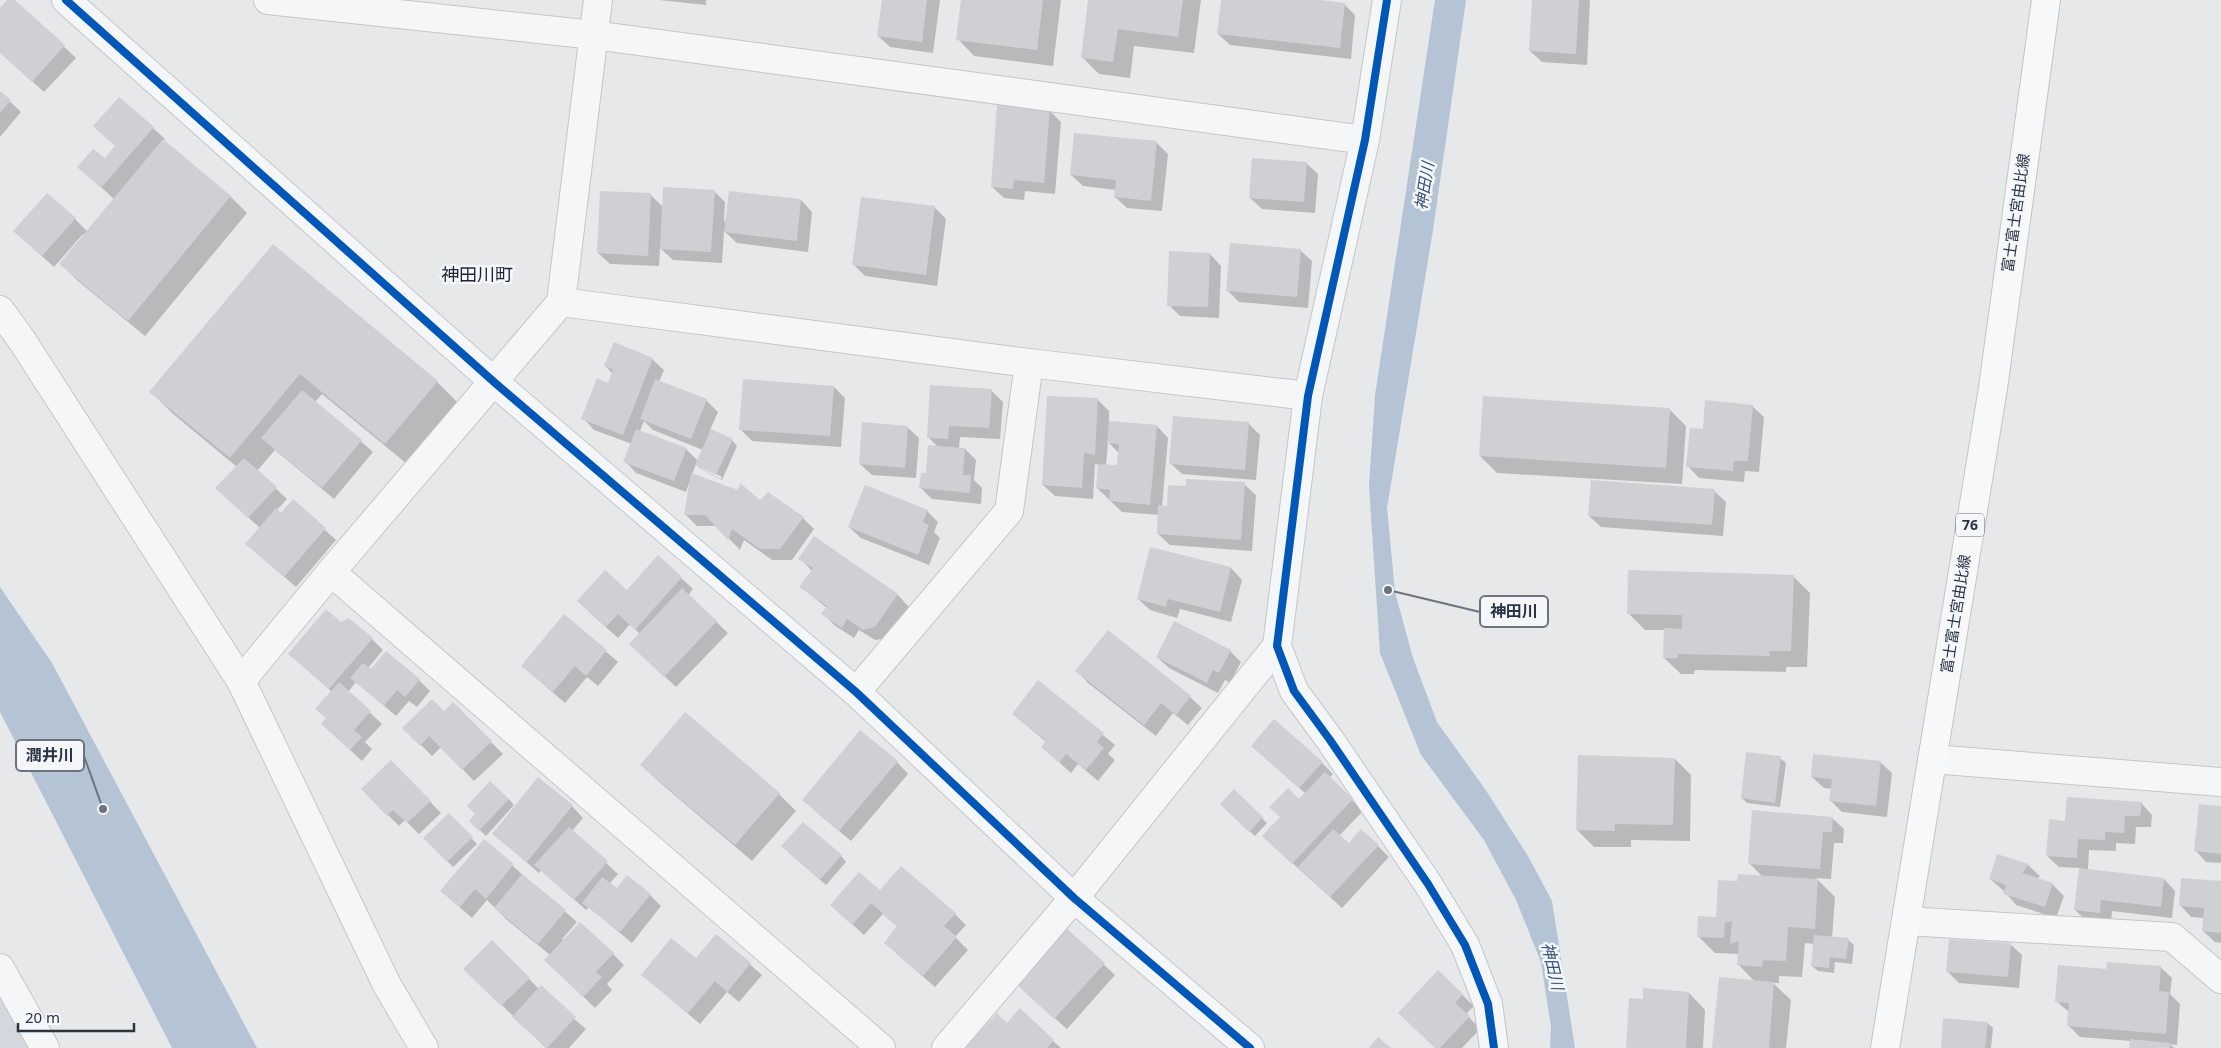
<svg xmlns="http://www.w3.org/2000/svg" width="2221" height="1048" font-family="'Noto Sans','Noto Sans JP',sans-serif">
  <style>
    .built { fill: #d4d7dd }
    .water { fill: #b4c4d5 }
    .shadow { fill: #0003; fill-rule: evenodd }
    .building { fill: #ced0d3 }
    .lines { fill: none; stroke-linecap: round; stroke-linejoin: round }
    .minor-casing { stroke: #c4c6c8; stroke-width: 30 }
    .tertiary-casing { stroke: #c4c6c8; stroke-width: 30 }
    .primary-casing { stroke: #c2c5c8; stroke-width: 30 }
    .minor { stroke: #f5f6f7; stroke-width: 28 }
    .tertiary { stroke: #f5f6f7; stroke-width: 28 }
    .primary { stroke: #f8f8f8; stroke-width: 28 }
    .cycleway-casing { stroke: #f4f6f9; stroke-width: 11 }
    .cycleway { stroke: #0057b8; stroke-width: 8 }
    .labels { text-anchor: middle; stroke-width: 5; stroke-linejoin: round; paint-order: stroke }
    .shield { fill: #f4f6f9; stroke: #676e7b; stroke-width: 1 }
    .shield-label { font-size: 14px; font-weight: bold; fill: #2b3445 }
    .street-label { font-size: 15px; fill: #2b3445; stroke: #f4f6f9 }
    .water-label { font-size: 16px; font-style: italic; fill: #34527a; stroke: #f4f6f9 }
    .quarter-label { font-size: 18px; fill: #1d2536; stroke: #f4f6f9 }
    .leader { fill: none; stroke: #6c737f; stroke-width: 2 }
    .callout-dot { fill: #6c737f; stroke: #f4f6f9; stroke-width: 2 }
    .callout { fill: #f4f6f9; stroke: #6c737f; stroke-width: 2 }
    .callout-label { font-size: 16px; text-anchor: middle; font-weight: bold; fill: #2b3445 }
  </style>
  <rect width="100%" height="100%" fill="#e6e8ea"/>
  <!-- built -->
  <polygon class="built" points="0,967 45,1048 0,1048"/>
  <!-- water -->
  <g class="water">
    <polygon points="1435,0 1466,0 1433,230 1387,508 1395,592 1413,658 1437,722 1485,789 1528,856 1552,901 1575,1048 1550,1048 1551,1027 1541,962 1516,900 1484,840 1421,755 1380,653 1369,486 1375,395"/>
    <polygon points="0,587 52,663 257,1048 172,1048 0,712"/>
  </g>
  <!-- shadow -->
  <g class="shadow">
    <polygon points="9,0 14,0 76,58 44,92 0,52 0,10"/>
    <polygon points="659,0 706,0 706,5"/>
    <polygon points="883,0 940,0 933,53 890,47 878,36"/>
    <polygon points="963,0 1061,0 1053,66 974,56 958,39"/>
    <polygon points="1089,0 1201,0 1194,53 1134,46 1130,78 1099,74 1082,57"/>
    <polygon points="1222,0 1310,0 1344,4 1355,15 1351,59 1230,45 1218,34"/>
    <polygon points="1533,0 1590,0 1587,65 1542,62 1530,51"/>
    <polygon points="0,92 21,112 0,137"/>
    <polygon points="1049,110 1061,122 1055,194 1025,191 1024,200 1004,198 992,187"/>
    <polygon points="153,128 165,139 163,141 231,197 247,213 145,336 78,281 61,264 85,235 83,234 54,267 14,231 75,219 88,232 115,200 79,167 105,160"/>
    <polygon points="1156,142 1168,154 1162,211 1127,208 1115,197 1116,190 1083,186 1071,175"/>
    <polygon points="1306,163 1318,174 1315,213 1262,209 1250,198"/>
    <polygon points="714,191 725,202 724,221 801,200 812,212 808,252 737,243 724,231 722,263 673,260 660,248 659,266 610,264 598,253 650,194 663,207"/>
    <polygon points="934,207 946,219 937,286 865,276 854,265"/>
    <polygon points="273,246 437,382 458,403 407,464 322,394 315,402 373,452 334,499 275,450 257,471 287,499 277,510 281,514 293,501 336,540 296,587 247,544 260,528 228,499 237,467 172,413 151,392"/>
    <polygon points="1300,250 1312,261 1308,308 1239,302 1227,290"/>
    <polygon points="1210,254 1221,266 1219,318 1180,316 1169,305"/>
    <path d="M652 359 664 370 659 382 706 400 718 412 710 430 732 440 737 446 722 480 702 470 696 464 692 475 803 518 814 529 792 560H772L744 540 740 550 717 526H697L685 514 690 480 686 492 636 473 625 461 632 444 594 430 583 418 609 384 613 374 605 366ZM644 421 653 430 703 450 698 461 686 449 640 431ZM701 466 722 477 721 479 701 469Z"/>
    <polygon points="834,387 845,398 841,447 752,441 740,429"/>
    <polygon points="991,390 1003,402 1000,439 960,437 959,448 965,449 976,460 974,480 982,488 981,504 932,499 921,488 938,447 928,437"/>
    <path d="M1098 400 1109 411V422L1157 426 1168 438 1162 507H1168L1187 487 1244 484 1256 495 1252 551 1170 545 1158 534 1159 515 1122 512 1097 488 1099 465 1095 464 1093 499 1055 496 1043 485ZM1108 442 1119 453 1118 467 1106 466Z"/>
    <polygon points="1752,406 1764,417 1759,472 1745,471 1744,482 1699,478 1688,466 1704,431"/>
    <polygon points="1669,409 1686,426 1682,484 1497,473 1480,456"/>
    <polygon points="1248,423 1260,435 1256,480 1182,474 1170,463"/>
    <polygon points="907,427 919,438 916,478 872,475 860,464"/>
    <polygon points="1714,491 1726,502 1723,536 1601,527 1589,516"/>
    <polygon points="927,511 938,522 934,532 940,538 929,565 861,538 849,527"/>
    <polygon points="814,538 898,595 909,607 887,638 875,640 859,630 854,638 834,625 823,613 827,608 801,587 812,571 800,558"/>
    <polygon points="1151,549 1231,568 1242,580 1231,622 1180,609 1177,618 1150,610 1138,599"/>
    <polygon points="658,557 693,589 688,595 728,633 676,687 642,655 640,634 630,624 618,638 590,613 628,591"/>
    <polygon points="1793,576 1810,593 1807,667 1786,667 1786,672 1695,670 1694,674 1681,674 1664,658 1665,630 1645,630 1628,613"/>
    <polygon points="564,615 618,662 598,686 587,677 565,703 522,666"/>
    <polygon points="341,624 372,639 383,650 368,668 419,680 430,691 417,707 409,701 396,716 356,682 348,692 382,724 365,742 372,749 362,761 322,724 327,719 332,692 290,654"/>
    <polygon points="1230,651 1241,662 1230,683 1225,680 1218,693 1169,668 1157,657"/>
    <polygon points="1077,671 1190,697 1202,708 1188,725 1173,713 1156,736 1088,683"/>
    <polygon points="1039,682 1115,745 1108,754 1115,760 1098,781 1078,764 1071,773 1042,747 1046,742 1013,714"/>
    <polygon points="453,704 503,754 474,781 441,747 432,756 404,728 444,713"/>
    <polygon points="685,714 779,794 796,811 752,861 658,781 641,765"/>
    <polygon points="1264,757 1322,763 1333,774 1329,778 1363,811 1339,836 1349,845 1378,846 1389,857 1342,908 1275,847 1299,801 1306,794"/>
    <polygon points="1780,758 1786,763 1780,807 1747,803 1742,798"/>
    <polygon points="1675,759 1691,775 1690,841 1631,840 1631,847 1594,847 1577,830"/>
    <polygon points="391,761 441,813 419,834 405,820 399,826 362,789"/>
    <polygon points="897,762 908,774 851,841 815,811"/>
    <polygon points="1880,762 1892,773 1887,817 1842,812 1831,801 1832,789 1824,788 1812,777"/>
    <polygon points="1234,791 1267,823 1255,836 1227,810"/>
    <polygon points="509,799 514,805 486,836 470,821 477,814"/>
    <polygon points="2141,803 2152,815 2151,827 2136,827 2135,844 2116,843 2116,851 2089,850 2088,870 2164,879 2175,891 2172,918 2112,911 2111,924 2087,921 2075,910 2080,868 2059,867 2047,856 2066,822"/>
    <polygon points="572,806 583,818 572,831 618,874 609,884 617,890 650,895 661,906 632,943 589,907 586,910 541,870 539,873 494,834"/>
    <polygon points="2221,808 2221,863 2206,862 2195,850"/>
    <polygon points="449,815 477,844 453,867 425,838"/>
    <polygon points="1832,818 1844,829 1843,843 1834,843 1831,879 1816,878 1835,897 1832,938 1848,940 1854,945 1852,964 1835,962 1834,973 1818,971 1812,966 1814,944 1805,943 1802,977 1779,976 1779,983 1773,983 1791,1000 1786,1048 1714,1048 1755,982 1738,964 1739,954 1715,953 1698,936 1717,918 1738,883 1763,877 1749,863"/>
    <polygon points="484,841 577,922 562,939 613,954 624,965 607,984 612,990 595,1008 557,971 550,955 507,920 487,900 472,918 441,891"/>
    <polygon points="788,852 841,856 846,862 826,885"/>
    <polygon points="2028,865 2040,876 2037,879 2052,884 2064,896 2056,918 2016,905 2005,892 1990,879"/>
    <polygon points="2221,883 2221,943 2215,942 2203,931 2204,918 2191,917 2180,905"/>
    <polygon points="881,892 955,914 966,925 955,937 968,950 935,987 897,954 898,927 883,914 864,935 831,905"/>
    <polygon points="1065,928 1115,975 1067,1029 1027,994"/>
    <polygon points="716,935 762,975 739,1002 727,992 700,1024 643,975 696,960"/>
    <polygon points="492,942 539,989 586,1029 569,1048 546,1048 465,969"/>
    <polygon points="2010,944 2022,955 2019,988 1959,983 1948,972"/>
    <polygon points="2160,967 2172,978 2170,994 2180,1004 2177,1045 2170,1044 2174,1048 2130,1048 2131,1041 2080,1037 2069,1026 2070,1013 2056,1001 2107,970"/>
    <polygon points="1438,972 1474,1006 1466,1014 1480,1029 1462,1048 1436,1048"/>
    <polygon points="1689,993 1705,1010 1703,1048 1627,1048 1644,1001"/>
    <polygon points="1987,1023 1993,1028 1991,1048 1942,1048"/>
    <polygon points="1007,1024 1053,1041 1061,1048 966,1048"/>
  </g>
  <!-- building -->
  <g class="building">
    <polygon points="7,0 15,0 65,45 32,82 0,53 0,8"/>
    <polygon points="882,0 927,0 922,42 877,36"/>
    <polygon points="961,0 1043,0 1037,50 956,40"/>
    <polygon points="1088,0 1183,0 1178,37 1118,29 1113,62 1081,58"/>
    <polygon points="1221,0 1321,0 1345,3 1340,48 1217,34"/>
    <polygon points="1532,0 1579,0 1576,54 1529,51"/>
    <polygon points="0,91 11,100 0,113"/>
    <polygon points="119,97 154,127 101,188 77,167 93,149 105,158 115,146 93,126"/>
    <polygon points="997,105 1050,109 1044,183 1014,180 1013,189 991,187"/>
    <polygon points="1074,133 1157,141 1151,201 1114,197 1116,180 1070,175"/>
    <polygon points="163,139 231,196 128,321 59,264"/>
    <polygon points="1252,158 1307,162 1304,202 1249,198"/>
    <polygon points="663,187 715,190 711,252 660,249"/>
    <polygon points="600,191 651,193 648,256 597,253"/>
    <polygon points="729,191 801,199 797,241 724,232"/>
    <polygon points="47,193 76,218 42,256 13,231"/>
    <polygon points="861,197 935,206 926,275 852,265"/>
    <polygon points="1230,243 1301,249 1297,297 1226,291"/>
    <polygon points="273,244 438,381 385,444 300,374 230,458 149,392"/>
    <polygon points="1169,251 1210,253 1208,307 1167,306"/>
    <polygon points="614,342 653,358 623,435 581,419 597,378 608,383 613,370 604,366"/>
    <polygon points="655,379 707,399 691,439 640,419"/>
    <polygon points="743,379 834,386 830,436 739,430"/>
    <polygon points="930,385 992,389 989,428 949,426 948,439 927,438"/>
    <polygon points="302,390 362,440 322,488 261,438"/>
    <polygon points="1047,396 1098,398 1095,455 1084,453 1082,488 1042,485"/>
    <polygon points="1483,396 1670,408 1666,468 1479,456"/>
    <polygon points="1705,400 1753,405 1748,461 1734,461 1733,471 1686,467 1690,428 1703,429"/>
    <polygon points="1173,416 1249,422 1245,470 1169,464"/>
    <polygon points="1109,421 1157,425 1150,505 1109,501 1110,490 1096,488 1098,464 1117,465 1119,444 1107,443"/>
    <polygon points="862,422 908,426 905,468 859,464"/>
    <polygon points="636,429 687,448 674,481 623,462"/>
    <polygon points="711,429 733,439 716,475 695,465"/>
    <polygon points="928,445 965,448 963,475 971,475 970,493 919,488 921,473 926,473"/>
    <polygon points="244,458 277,487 248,518 215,488"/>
    <polygon points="691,473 738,490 740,483 760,500 768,492 804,517 780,549 760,549 732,529 728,540 705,515 684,515"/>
    <polygon points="1186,479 1245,482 1241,540 1157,534 1158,505 1167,506 1168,485 1186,486"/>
    <polygon points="1591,480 1715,489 1712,525 1588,516"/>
    <polygon points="865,485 928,510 923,522 929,525 918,555 848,527"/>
    <polygon points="293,499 326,528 284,577 245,544 276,508 281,513"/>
    <polygon points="814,536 898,594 875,627 863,630 847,619 842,628 821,614 827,606 799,587 813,568 798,559"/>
    <polygon points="1150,547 1231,567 1220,612 1168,599 1166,607 1137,599"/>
    <polygon points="658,555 682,577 635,630 618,614 606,627 577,601 605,570 627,590"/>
    <polygon points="1628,570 1794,575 1791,651 1769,651 1770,656 1678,654 1678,658 1663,658 1664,628 1682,629 1682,615 1627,614"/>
    <polygon points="682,588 717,621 664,677 629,644"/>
    <polygon points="326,609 341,622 349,618 373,638 329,689 288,654"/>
    <polygon points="564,614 607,650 586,676 575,666 553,692 521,666"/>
    <polygon points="1174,621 1231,650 1219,673 1213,670 1207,683 1156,657"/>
    <polygon points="1108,630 1191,696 1176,715 1161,703 1144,725 1075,671"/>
    <polygon points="386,651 420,679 405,697 397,690 384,706 350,678 363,663 371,669"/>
    <polygon points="1038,680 1104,733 1097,742 1104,748 1086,770 1066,754 1059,763 1041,747 1046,741 1012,714"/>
    <polygon points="339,682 371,711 354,730 362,737 350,750 321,724 326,718 315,709"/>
    <polygon points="432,699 444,711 453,702 492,741 462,770 429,736 420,746 402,728"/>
    <polygon points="685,712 780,793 735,845 640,765"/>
    <polygon points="1274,719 1323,762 1299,788 1251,746"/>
    <polygon points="860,730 898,761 839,831 802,800"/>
    <polygon points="1746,752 1781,756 1775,803 1741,798"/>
    <polygon points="1813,754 1881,761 1876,806 1829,801 1832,779 1811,777"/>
    <polygon points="1578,755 1675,758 1673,825 1615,824 1615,831 1576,830"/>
    <polygon points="391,760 431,801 407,823 393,810 387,816 361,789"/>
    <polygon points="1325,772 1353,799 1292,864 1262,836 1280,817 1269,807 1288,788 1299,799"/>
    <polygon points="538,777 573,805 527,862 492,834"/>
    <polygon points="490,781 509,799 479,831 469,821 475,814 467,806"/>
    <polygon points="1234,789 1263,817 1249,832 1220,804"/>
    <polygon points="2067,797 2142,802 2140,816 2125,816 2124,833 2105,832 2105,840 2078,839 2077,858 2046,856 2049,819 2065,821"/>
    <polygon points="2199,804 2221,806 2221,854 2194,851"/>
    <polygon points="1752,810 1833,817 1832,832 1823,832 1820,869 1748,864"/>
    <polygon points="449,813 473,837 447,862 423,838"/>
    <polygon points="803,822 842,855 820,880 781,846"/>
    <polygon points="569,827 608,861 574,900 534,865"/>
    <polygon points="1333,829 1349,843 1361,829 1379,845 1330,897 1298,867"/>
    <polygon points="484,839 514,864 486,899 475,889 460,907 440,891"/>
    <polygon points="1997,854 2029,864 2022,873 2053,883 2045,907 2003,894 2006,885 1989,879"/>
    <polygon points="901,866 956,913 944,926 957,937 923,976 884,943 897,926 871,903 852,925 830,905 859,872 880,890"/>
    <polygon points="2079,868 2164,878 2161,907 2101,900 2100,913 2074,910"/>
    <polygon points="522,874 566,910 538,944 494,908"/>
    <polygon points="1738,874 1818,879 1815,929 1788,927 1786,961 1763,960 1762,967 1737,965 1739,941 1730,944 1732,921 1725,923 1724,938 1697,937 1698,916 1716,917 1718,880 1737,881"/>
    <polygon points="627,875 651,894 620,932 582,903 602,877 617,888"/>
    <polygon points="2181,878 2221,881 2221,933 2202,931 2204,908 2179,906"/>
    <polygon points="580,922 614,953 596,972 602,977 583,997 544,960"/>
    <polygon points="1065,927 1105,963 1054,1019 1014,982"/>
    <polygon points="716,934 751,963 727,992 715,981 688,1013 641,975 671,938 696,958"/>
    <polygon points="1814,935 1849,938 1846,959 1830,957 1829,968 1811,966"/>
    <polygon points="1949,939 2011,943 2008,977 1946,972"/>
    <polygon points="492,940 530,978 501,1006 463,969"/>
    <polygon points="2107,962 2161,966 2159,991 2169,992 2166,1034 2067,1026 2069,1003 2055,1002 2058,965 2106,969"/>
    <polygon points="1438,970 1463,994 1455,1003 1470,1016 1440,1048 1435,1048 1398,1013"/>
    <polygon points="1719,977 1774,982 1769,1048 1712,1048"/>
    <polygon points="541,985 576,1017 547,1048 512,1017"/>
    <polygon points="1643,988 1689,992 1686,1048 1626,1048 1629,998 1643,999"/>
    <polygon points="1020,1008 1054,1040 1047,1048 965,1048 997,1013 1007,1023"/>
    <polygon points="1943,1018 1988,1022 1985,1048 1941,1048"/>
    <polygon points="1378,1037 1391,1048 1369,1048"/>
    <polygon points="2130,1039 2170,1043 2170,1048 2129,1048"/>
  </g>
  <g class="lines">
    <!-- minor casing -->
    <g class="minor-casing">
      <g id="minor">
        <polyline points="66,0 494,382 856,692 1074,898 1250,1048"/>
        <polyline points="268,0 594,35 1365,140"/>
        <polyline points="1387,0 1365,140 1308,396 1277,646 1294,691 1330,740 1428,884 1465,945 1488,1004 1494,1048"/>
        <polyline points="561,302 1029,363 1308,396"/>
        <polyline points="331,572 881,1048"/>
        <polyline points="241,681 331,572 561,302 598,0"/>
        <polyline points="856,692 1009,511 1029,363"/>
        <polyline points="1932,759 2221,782"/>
        <polyline points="1906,921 2172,937 2221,979"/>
        <polyline points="0,968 45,1048"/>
        <polyline points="946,1048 1074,898 1277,646"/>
      </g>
    </g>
    <!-- tertiary casing -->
    <g class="tertiary-casing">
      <polyline id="tertiary" points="0,310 23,342 241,681 387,985 424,1048"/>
    </g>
    <!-- primary casing -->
    <g class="primary-casing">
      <polyline id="primary" points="1885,1048 1993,388 2046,0"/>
    </g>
    <!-- minor -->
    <use href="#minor" class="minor"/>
    <!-- tertiary -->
    <use href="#tertiary" class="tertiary"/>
    <!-- primary -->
    <use href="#primary" class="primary"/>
    <!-- cycleway casing -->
    <g class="cycleway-casing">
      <g id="cycleway">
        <polyline points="66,0 494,382 856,692 1074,898 1250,1048"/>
        <polyline points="1387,0 1365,140 1308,396 1277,646 1294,691 1330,740 1428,884 1465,945 1488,1004 1494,1048"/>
      </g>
    </g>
    <!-- cycleway -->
    <use href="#cycleway" class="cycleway"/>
  </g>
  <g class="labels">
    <!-- shield labels -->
    <rect class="shield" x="1956" y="513.5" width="28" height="23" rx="4"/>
    <g class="shield-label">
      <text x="1970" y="530">76</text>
    </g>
    <!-- street labels -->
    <g class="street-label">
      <text transform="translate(2016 213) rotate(-82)" y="5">富士富士宮由比線</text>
      <text transform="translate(1956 614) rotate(-81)" y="5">富士富士宮由比線</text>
    </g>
    <!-- water labels -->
    <g class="water-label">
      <text transform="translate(1424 186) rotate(-81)" y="6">神田川</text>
      <text transform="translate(1553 966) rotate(77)" y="6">神田川</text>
    </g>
    <!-- quarter labels -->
    <g class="quarter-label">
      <text x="477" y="281">神田川町</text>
    </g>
  </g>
  <!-- callouts -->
  <path class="leader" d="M1388 590L1480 612M103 809L84 756"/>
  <g class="callout-dot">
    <circle cx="1388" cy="590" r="5"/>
    <circle cx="103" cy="809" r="5"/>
  </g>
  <g class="callout">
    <rect x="1480" y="596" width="68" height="31" rx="5"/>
    <rect x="16" y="740" width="68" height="31" rx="5"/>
  </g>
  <g class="callout-label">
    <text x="1514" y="617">神田川</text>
    <text x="50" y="761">潤井川</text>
  </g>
  <!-- scale -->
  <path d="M18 1023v8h116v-8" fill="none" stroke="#2b3445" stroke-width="2.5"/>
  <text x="25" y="1023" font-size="15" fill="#2b3445" stroke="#f4f6f9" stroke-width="4" paint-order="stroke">20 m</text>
</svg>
